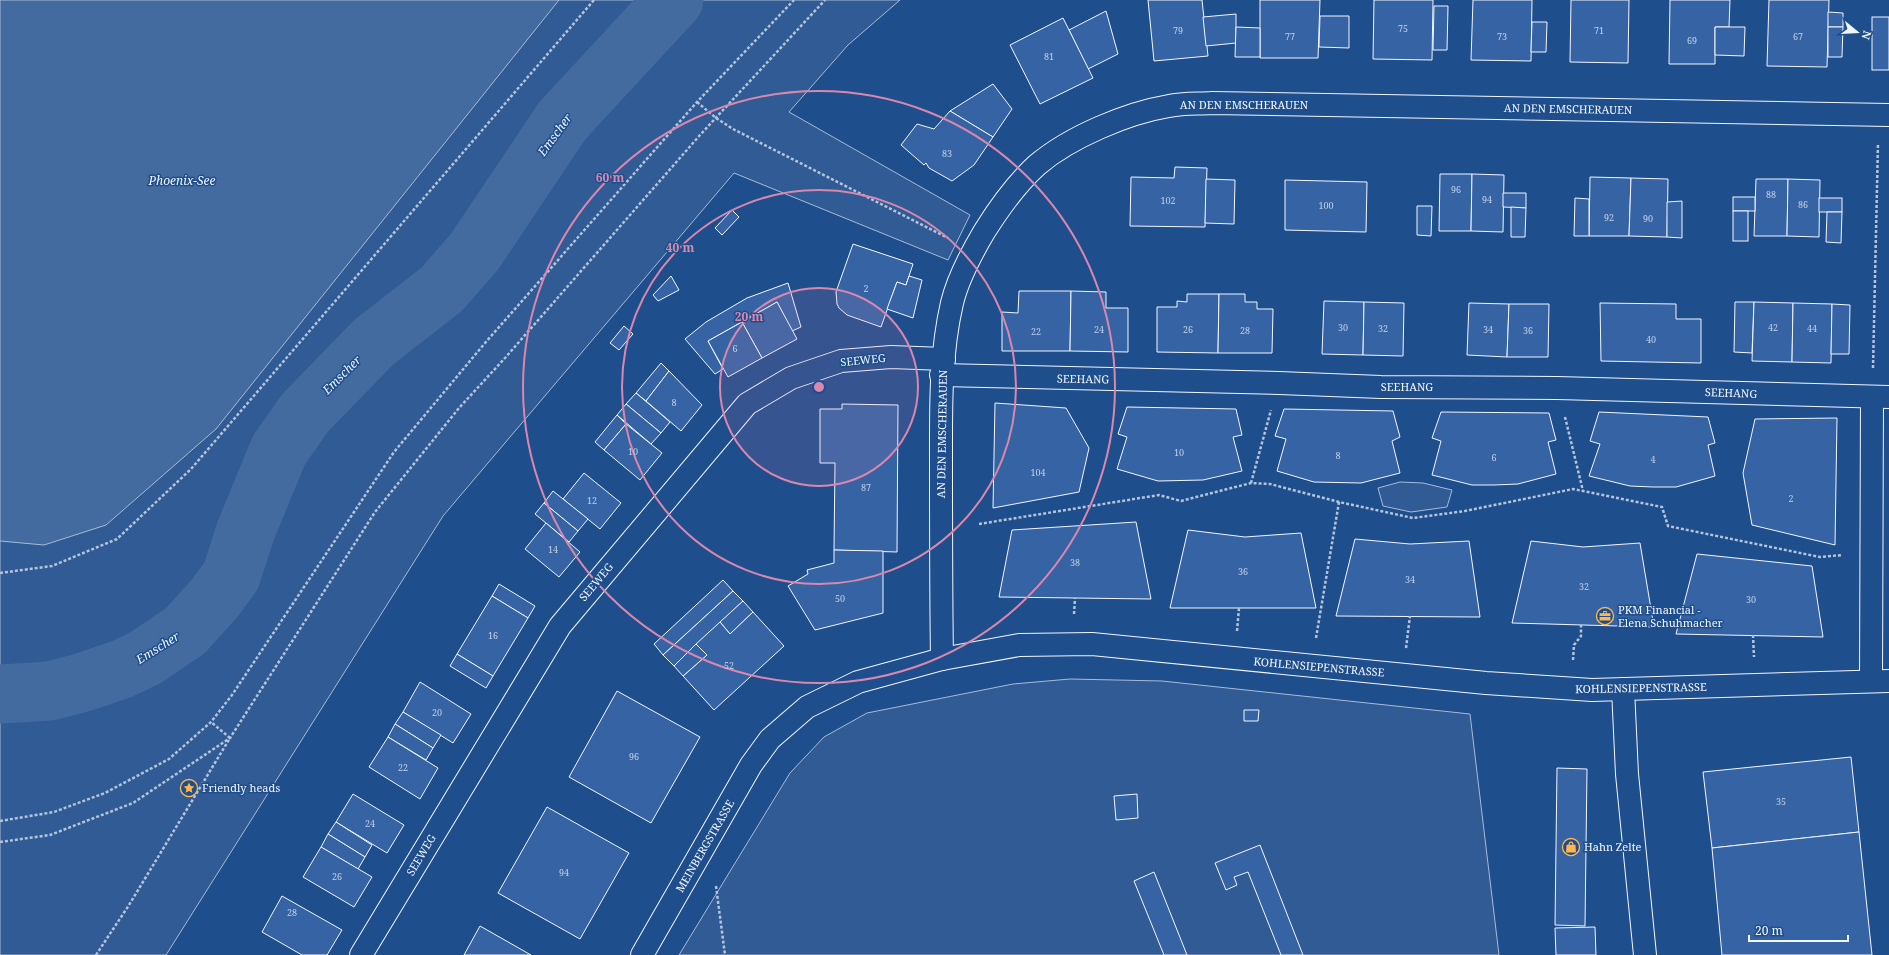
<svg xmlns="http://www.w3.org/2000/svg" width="1889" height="955" font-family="'Noto Serif',serif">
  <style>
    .built { fill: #305b95; stroke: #a8bbd7 }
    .water { fill: #446ba0; stroke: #a8bbd7 }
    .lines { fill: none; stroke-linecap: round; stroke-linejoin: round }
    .river { stroke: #446ba0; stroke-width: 59 }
    .building { fill: #3563a3; stroke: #f2f6ff }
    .minor-casing { stroke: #f2f6ff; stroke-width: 24 }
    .path { stroke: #b3c4dc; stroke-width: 2.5; stroke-dasharray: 3 2; stroke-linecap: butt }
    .minor { stroke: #1f4e8c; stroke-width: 22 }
    .ring { fill: none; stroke: #da87ad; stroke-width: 2 }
    .labels { text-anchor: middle; stroke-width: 3; stroke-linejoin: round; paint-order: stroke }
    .number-label { font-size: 9px; fill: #c3d1e8 }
    .street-label { font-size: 11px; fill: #f2f6ff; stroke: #1f4e8c }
    .poi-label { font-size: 11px; fill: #f2f6ff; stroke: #1f4e8c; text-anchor: start }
    .water-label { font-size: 12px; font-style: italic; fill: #f2f6ff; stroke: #1f4e8c }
    .centre { fill: #da87ad; stroke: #1f4e8c; stroke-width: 2 }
    .ring-label { font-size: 12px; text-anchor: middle; font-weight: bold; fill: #da87ad; stroke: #1f4e8c; stroke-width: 3; stroke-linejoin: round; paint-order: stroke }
  </style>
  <rect width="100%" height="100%" fill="#1f4e8c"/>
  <!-- built -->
  <g class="built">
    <polygon points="0,0 900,0 848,45 789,112 970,215 948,260 734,173 443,516 166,955 0,955"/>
    <polygon points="1400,482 1423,483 1452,490 1447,507 1411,512 1383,506 1378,488"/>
    <polygon points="1070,679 1162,681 1470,714 1499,955 679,955 790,773 824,737 867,713 1013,684"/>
  </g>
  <!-- water -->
  <polygon class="water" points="0,0 559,0 216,429 106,525 44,545 0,541"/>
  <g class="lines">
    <!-- river -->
    <polyline class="river" points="0,694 50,691 84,682 122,669 145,658 185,631 214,599 231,576 246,530 279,450 305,413 374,342 442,289 475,251 562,121 674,0"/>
  </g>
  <!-- building -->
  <g class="building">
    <polygon points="1148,0 1202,0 1208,56 1154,61"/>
    <polygon points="1260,0 1320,0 1318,58 1260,58"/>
    <polygon points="1374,0 1433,0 1432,60 1373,59"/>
    <polygon points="1473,0 1532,0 1531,61 1471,60"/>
    <polygon points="1571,0 1629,0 1628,63 1570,62"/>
    <polygon points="1670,0 1730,0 1729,27 1715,27 1715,64 1669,64"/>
    <polygon points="1769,0 1829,0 1827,67 1767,66"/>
    <polygon points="1434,6 1448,6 1447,50 1433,50"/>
    <polygon points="1106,11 1118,54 1088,69 1069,30"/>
    <polygon points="1828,12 1843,13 1843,27 1828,27"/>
    <polygon points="1236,14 1236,43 1206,46 1203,17"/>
    <polygon points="1320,16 1349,16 1349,48 1319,47"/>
    <rect x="1872" y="17" width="17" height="53"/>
    <polygon points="1063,18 1093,78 1040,104 1010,45"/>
    <polygon points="1532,22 1547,22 1546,52 1531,52"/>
    <polygon points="1236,27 1260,28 1260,57 1235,57"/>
    <polygon points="1715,27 1745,27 1744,56 1715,55"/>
    <polygon points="1828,27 1843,27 1842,57 1828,57"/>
    <polygon points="993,84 1012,109 993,137 950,111"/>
    <polygon points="950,111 993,137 974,165 952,181 929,168 926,163 924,165 901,145 917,124 934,129"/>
    <polygon points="1175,167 1207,168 1205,227 1130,226 1131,177 1174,178"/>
    <polygon points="1440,174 1472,174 1471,231 1439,231"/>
    <polygon points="1472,174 1504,175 1503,232 1471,231"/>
    <polygon points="1590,177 1631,178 1629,236 1589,236"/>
    <polygon points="1631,178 1668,179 1667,237 1629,236"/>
    <polygon points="1206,179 1235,180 1234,224 1205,223"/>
    <polygon points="1756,179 1788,179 1787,236 1754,236"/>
    <polygon points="1788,179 1820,180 1819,237 1787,236"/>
    <polygon points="1285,180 1367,182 1366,232 1285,230"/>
    <polygon points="1503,193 1526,193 1526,208 1503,207"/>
    <rect x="1733" y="197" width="22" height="14"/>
    <polygon points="1575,198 1589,199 1589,236 1574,236"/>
    <rect x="1819" y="198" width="23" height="14"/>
    <polygon points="1682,201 1682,238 1667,237 1667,202"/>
    <polygon points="1417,206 1432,206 1431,236 1417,235"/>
    <polygon points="1511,207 1526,208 1525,237 1511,237"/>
    <polygon points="732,210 739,217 722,235 715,228"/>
    <rect x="1733" y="211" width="15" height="30"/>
    <polygon points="1827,212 1842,212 1841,243 1826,242"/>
    <polygon points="853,244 913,264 906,285 897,282 881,327 847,315 839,308 837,304 836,292"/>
    <polygon points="671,276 679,290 658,301 653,295"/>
    <polygon points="909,276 922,280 913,318 887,309 897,282 906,285"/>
    <polygon points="788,283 801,327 792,331 777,302 708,341 723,369 715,374 685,339 706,322 747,298"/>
    <polygon points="1019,291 1071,291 1070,351 1002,351 1002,312 1018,313"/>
    <polygon points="1071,291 1106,292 1106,308 1128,308 1128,352 1070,351"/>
    <polygon points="1187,294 1219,294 1218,353 1157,352 1157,307 1177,307 1177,301 1187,302"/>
    <polygon points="1219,294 1245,294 1245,302 1257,302 1257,309 1273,309 1272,353 1218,353"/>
    <polygon points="1324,301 1364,302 1363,355 1322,354"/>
    <polygon points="777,302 797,339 762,358 742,322"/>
    <polygon points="1364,302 1404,303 1403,356 1363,355"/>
    <polygon points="1735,302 1754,302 1752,353 1734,352"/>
    <polygon points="1754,302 1793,303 1792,362 1752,361"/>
    <polygon points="1469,303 1509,304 1507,357 1467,355"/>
    <polygon points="1600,303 1676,304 1676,319 1701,319 1701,363 1601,361"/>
    <polygon points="1793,303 1832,304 1831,363 1792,362"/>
    <polygon points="1509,304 1549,304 1548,357 1507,357"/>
    <polygon points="1832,304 1850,305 1849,354 1831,354"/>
    <polygon points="742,322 762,358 728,377 708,341"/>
    <polygon points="624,326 633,334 619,350 610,343"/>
    <polygon points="661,363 669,371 646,401 636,393"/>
    <polygon points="669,371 702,405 681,431 646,401"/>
    <polygon points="636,393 670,422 661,433 626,404"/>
    <polygon points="995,403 1066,408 1089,448 1079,492 993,508"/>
    <polygon points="626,404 661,433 651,444 617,415"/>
    <polygon points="842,404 898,405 897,552 834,550 835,463 820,463 820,409 842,409"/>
    <polygon points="1127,407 1236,409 1242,435 1233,437 1242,471 1203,480 1158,481 1117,469 1127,437 1118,434"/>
    <polygon points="1284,409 1393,411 1400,437 1392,441 1400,473 1361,483 1314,482 1277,471 1286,439 1275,436"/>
    <polygon points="1441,412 1549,413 1556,440 1548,442 1556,474 1518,484 1494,485 1472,485 1432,475 1441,441 1432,438"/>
    <polygon points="1599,412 1708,417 1715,443 1708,445 1715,476 1676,487 1653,487 1630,486 1589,476 1600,444 1590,441"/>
    <polygon points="617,415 626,424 604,450 595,442"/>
    <polygon points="1837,418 1835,545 1752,525 1743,473 1755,419"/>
    <polygon points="626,424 662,453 640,480 604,450"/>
    <polygon points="584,473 621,503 600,529 563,499"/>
    <polygon points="553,491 588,519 578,531 544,503"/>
    <polygon points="544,503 578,531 569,542 535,514"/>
    <polygon points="1136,522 1151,599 999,597 1012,530"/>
    <polygon points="546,523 580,552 559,577 525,549"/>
    <polygon points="1188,530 1245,537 1301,533 1316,608 1170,608"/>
    <polygon points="1355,539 1410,544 1469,541 1480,617 1336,616"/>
    <polygon points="1531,541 1583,547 1640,543 1654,627 1512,623"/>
    <polygon points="834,550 883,551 883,613 815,630 788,586 808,574 807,570 834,563"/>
    <polygon points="1697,554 1812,566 1823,637 1676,634"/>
    <polygon points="723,580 733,591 663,655 654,644"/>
    <polygon points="499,584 535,606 528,618 492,596"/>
    <polygon points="733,591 743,601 674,666 663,655"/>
    <polygon points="492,596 528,618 493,676 457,654"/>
    <polygon points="743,601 753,612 730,634 720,622"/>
    <polygon points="753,612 784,646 714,710 683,676 707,655 696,644 720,622 730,634"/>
    <polygon points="696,644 707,655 683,676 674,666"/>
    <polygon points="457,654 493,676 486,688 450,666"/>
    <polygon points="420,682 471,714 453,743 403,712"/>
    <polygon points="617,691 700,737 651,823 569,777"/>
    <polygon points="1244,710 1259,710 1258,721 1244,721"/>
    <polygon points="403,712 441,735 433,748 395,724"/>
    <polygon points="395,724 433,748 426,760 388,737"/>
    <polygon points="388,737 438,768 420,799 369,767"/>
    <polygon points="1851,757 1859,832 1712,848 1703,772"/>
    <polygon points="1557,768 1587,769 1585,926 1555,925"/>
    <polygon points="353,794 404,825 387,853 336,822"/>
    <polygon points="1137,794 1138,818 1116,820 1114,796"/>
    <polygon points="547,807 629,853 580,939 498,893"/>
    <polygon points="336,822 372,845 365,857 328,834"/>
    <polygon points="1859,832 1872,955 1722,955 1712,848"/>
    <polygon points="328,834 365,857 358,869 321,847"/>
    <polygon points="1260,845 1303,955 1281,955 1248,872 1234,877 1237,885 1226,890 1215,863"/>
    <polygon points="321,847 372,877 354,907 303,877"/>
    <polygon points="1154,872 1187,955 1164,955 1134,881"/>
    <polygon points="282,896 342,930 327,955 302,955 262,932"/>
    <polygon points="480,926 531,955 464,955"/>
    <polygon points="1595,927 1596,955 1556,955 1555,928"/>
  </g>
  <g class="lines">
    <!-- minor casing -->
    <g class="minor-casing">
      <g id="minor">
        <polyline points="941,375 1279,383 1381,387 1557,388 1889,397"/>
        <path d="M942 659C941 593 941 526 941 460 941 407 940 355 952 303 958 278 971 254 984 232 999 208 1016 184 1037 165 1070 137 1127 113 1169 106 1183 103 1198 104 1212 103L1889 115"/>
        <polyline points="1871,681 1872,397"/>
        <polyline points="1623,689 1627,774 1645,955"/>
        <polyline points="361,955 560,626 747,404 791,378 841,361 891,357 944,359"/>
        <polyline points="642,955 751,765 770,739 807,707 858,682 942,659 1019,645 1092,644 1486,683 1592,690 1889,681"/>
      </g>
    </g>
    <!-- path -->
    <g class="path">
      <polyline points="697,102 716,118 733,129 948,238"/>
      <polyline points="1873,368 1878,143"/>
      <polyline points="1565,417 1583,491"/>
      <polyline points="1251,483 1271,410"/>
      <polyline points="979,524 1159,495 1181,501 1251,483 1270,484 1339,502 1413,518 1465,511 1573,489 1662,507 1668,526 1820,557 1843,555"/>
      <polyline points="0,573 52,566 117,539 191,469 594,0"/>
      <polyline points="1074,614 1075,598"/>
      <polyline points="1237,631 1239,608"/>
      <polyline points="1753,635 1754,657"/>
      <polyline points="1316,638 1339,502"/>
      <polyline points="1406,648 1410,616"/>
      <polyline points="1573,660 1574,645 1581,636 1581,625"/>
      <polyline points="0,821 54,812 105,793 169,759 211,722 232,695 394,452 485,343 697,102 794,0"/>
      <polyline points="0,842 50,835 133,803 230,738 375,512 459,408 505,358 700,135 825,0"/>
      <polyline points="716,886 725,955"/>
      <polyline points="96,955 129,905 230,738 211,722"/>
    </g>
    <!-- minor -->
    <use href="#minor" class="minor"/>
  </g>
  <!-- distance rings -->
  <circle cx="819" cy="387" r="99" fill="#da87ad" fill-opacity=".12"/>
  <g class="ring">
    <circle cx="819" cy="387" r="99"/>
    <circle cx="819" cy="387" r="197"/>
    <circle cx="819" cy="387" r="296"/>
  </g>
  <!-- icons -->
  <defs>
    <g id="office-ring" transform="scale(0.9)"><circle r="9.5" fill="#1f4e8c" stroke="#ffb74d" stroke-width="1.5"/><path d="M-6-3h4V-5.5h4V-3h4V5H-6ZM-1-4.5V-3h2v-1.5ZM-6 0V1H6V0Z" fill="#ffb74d"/></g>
    <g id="sight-ring" transform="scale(0.9)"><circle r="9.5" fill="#1f4e8c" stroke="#ffb74d" stroke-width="1.5"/><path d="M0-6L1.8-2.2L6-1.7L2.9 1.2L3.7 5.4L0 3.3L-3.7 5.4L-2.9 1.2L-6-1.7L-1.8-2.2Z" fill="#ffb74d"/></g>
    <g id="shop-ring" transform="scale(0.9)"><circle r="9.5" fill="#1f4e8c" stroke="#ffb74d" stroke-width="1.5"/><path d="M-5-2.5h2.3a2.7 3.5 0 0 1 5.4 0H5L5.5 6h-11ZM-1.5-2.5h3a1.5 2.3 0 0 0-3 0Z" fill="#ffb74d"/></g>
  </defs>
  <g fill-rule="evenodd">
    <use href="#office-ring" x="1605" y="616"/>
    <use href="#sight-ring" x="189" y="788"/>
    <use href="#shop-ring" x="1571" y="847"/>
  </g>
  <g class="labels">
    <!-- number labels -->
    <g class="number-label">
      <text x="1403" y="32">75</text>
      <text x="1178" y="34">79</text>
      <text x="1599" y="34">71</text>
      <text x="1290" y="40">77</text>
      <text x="1502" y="40">73</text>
      <text x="1798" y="40">67</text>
      <text x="1692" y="44">69</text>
      <text x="1049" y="60">81</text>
      <text x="947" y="157">83</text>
      <text x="1456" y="193">96</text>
      <text x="1771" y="198">88</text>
      <text x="1487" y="203">94</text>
      <text x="1168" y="204">102</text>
      <text x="1803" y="208">86</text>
      <text x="1326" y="209">100</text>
      <text x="1609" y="221">92</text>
      <text x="1648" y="222">90</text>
      <text x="866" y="292">2</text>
      <text x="1343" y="331">30</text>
      <text x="1773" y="331">42</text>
      <text x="1383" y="332">32</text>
      <text x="1812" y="332">44</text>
      <text x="1099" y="333">24</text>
      <text x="1188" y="333">26</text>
      <text x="1488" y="333">34</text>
      <text x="1245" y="334">28</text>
      <text x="1528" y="334">36</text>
      <text x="1036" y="335">22</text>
      <text x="1651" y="343">40</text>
      <text x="735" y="352">6</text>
      <text x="674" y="406">8</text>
      <text x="633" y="455">10</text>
      <text x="1179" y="456">10</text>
      <text x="1338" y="459">8</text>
      <text x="1494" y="461">6</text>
      <text x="1653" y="463">4</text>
      <text x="1038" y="476">104</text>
      <text x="866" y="491">87</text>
      <text x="1791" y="502">2</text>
      <text x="592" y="504">12</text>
      <text x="553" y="553">14</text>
      <text x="1075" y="566">38</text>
      <text x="1243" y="575">36</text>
      <text x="1410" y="583">34</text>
      <text x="1584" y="590">32</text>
      <text x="840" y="602">50</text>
      <text x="1751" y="603">30</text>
      <text x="493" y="639">16</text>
      <text x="729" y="669">52</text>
      <text x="437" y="716">20</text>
      <text x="634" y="760">96</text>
      <text x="403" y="771">22</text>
      <text x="1781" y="805">35</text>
      <text x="370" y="827">24</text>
      <text x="564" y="876">94</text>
      <text x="337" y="880">26</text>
      <text x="292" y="916">28</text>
    </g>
    <!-- street labels -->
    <g class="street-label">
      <text x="1244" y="109">AN DEN EMSCHERAUEN</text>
      <text transform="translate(1568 109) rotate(1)" y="4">AN DEN EMSCHERAUEN</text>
      <text transform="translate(863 360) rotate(-6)" y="4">SEEWEG</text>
      <text transform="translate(1083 379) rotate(1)" y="4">SEEHANG</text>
      <text x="1407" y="391">SEEHANG</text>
      <text transform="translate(1731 393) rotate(2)" y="4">SEEHANG</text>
      <text transform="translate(942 434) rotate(-89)" y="4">AN DEN EMSCHERAUEN</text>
      <text transform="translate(596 582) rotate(-50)" y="4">SEEWEG</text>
      <text transform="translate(1319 667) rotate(5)" y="4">KOHLENSIEPENSTRASSE</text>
      <text transform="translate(1641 688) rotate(-1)" y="4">KOHLENSIEPENSTRASSE</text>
      <text transform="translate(705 846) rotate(-60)" y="4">MEINBERGSTRASSE</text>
      <text transform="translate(421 855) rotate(-59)" y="4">SEEWEG</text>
    </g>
    <!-- poi labels -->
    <g class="poi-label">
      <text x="1618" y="614">PKM Financial -<tspan x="1618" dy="13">Elena Schuhmacher</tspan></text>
      <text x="202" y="792">Friendly heads</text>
      <text x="1584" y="851">Hahn Zelte</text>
    </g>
    <!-- water labels -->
    <g class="water-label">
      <text transform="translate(555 135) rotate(-54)" y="4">Emscher</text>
      <text x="182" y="185">Phoenix-See</text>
      <text transform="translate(342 375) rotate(-45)" y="4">Emscher</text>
      <text transform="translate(158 648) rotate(-32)" y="4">Emscher</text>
    </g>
  </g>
  <circle cx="819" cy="387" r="6" class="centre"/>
  <g class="ring-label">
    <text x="610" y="182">60 m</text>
    <text x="680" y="252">40 m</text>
    <text x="749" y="321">20 m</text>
  </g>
  <!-- north arrow -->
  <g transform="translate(1857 32) rotate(108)" stroke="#1f4e8c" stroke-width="3" paint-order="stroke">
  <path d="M0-3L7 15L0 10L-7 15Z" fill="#f2f6ff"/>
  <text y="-6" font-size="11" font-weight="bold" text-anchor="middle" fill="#f2f6ff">N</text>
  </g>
  <!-- scale -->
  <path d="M1749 935v6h99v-6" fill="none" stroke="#f2f6ff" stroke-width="2"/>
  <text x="1755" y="935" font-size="12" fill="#f2f6ff" stroke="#1f4e8c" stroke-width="3" paint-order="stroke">20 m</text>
</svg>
